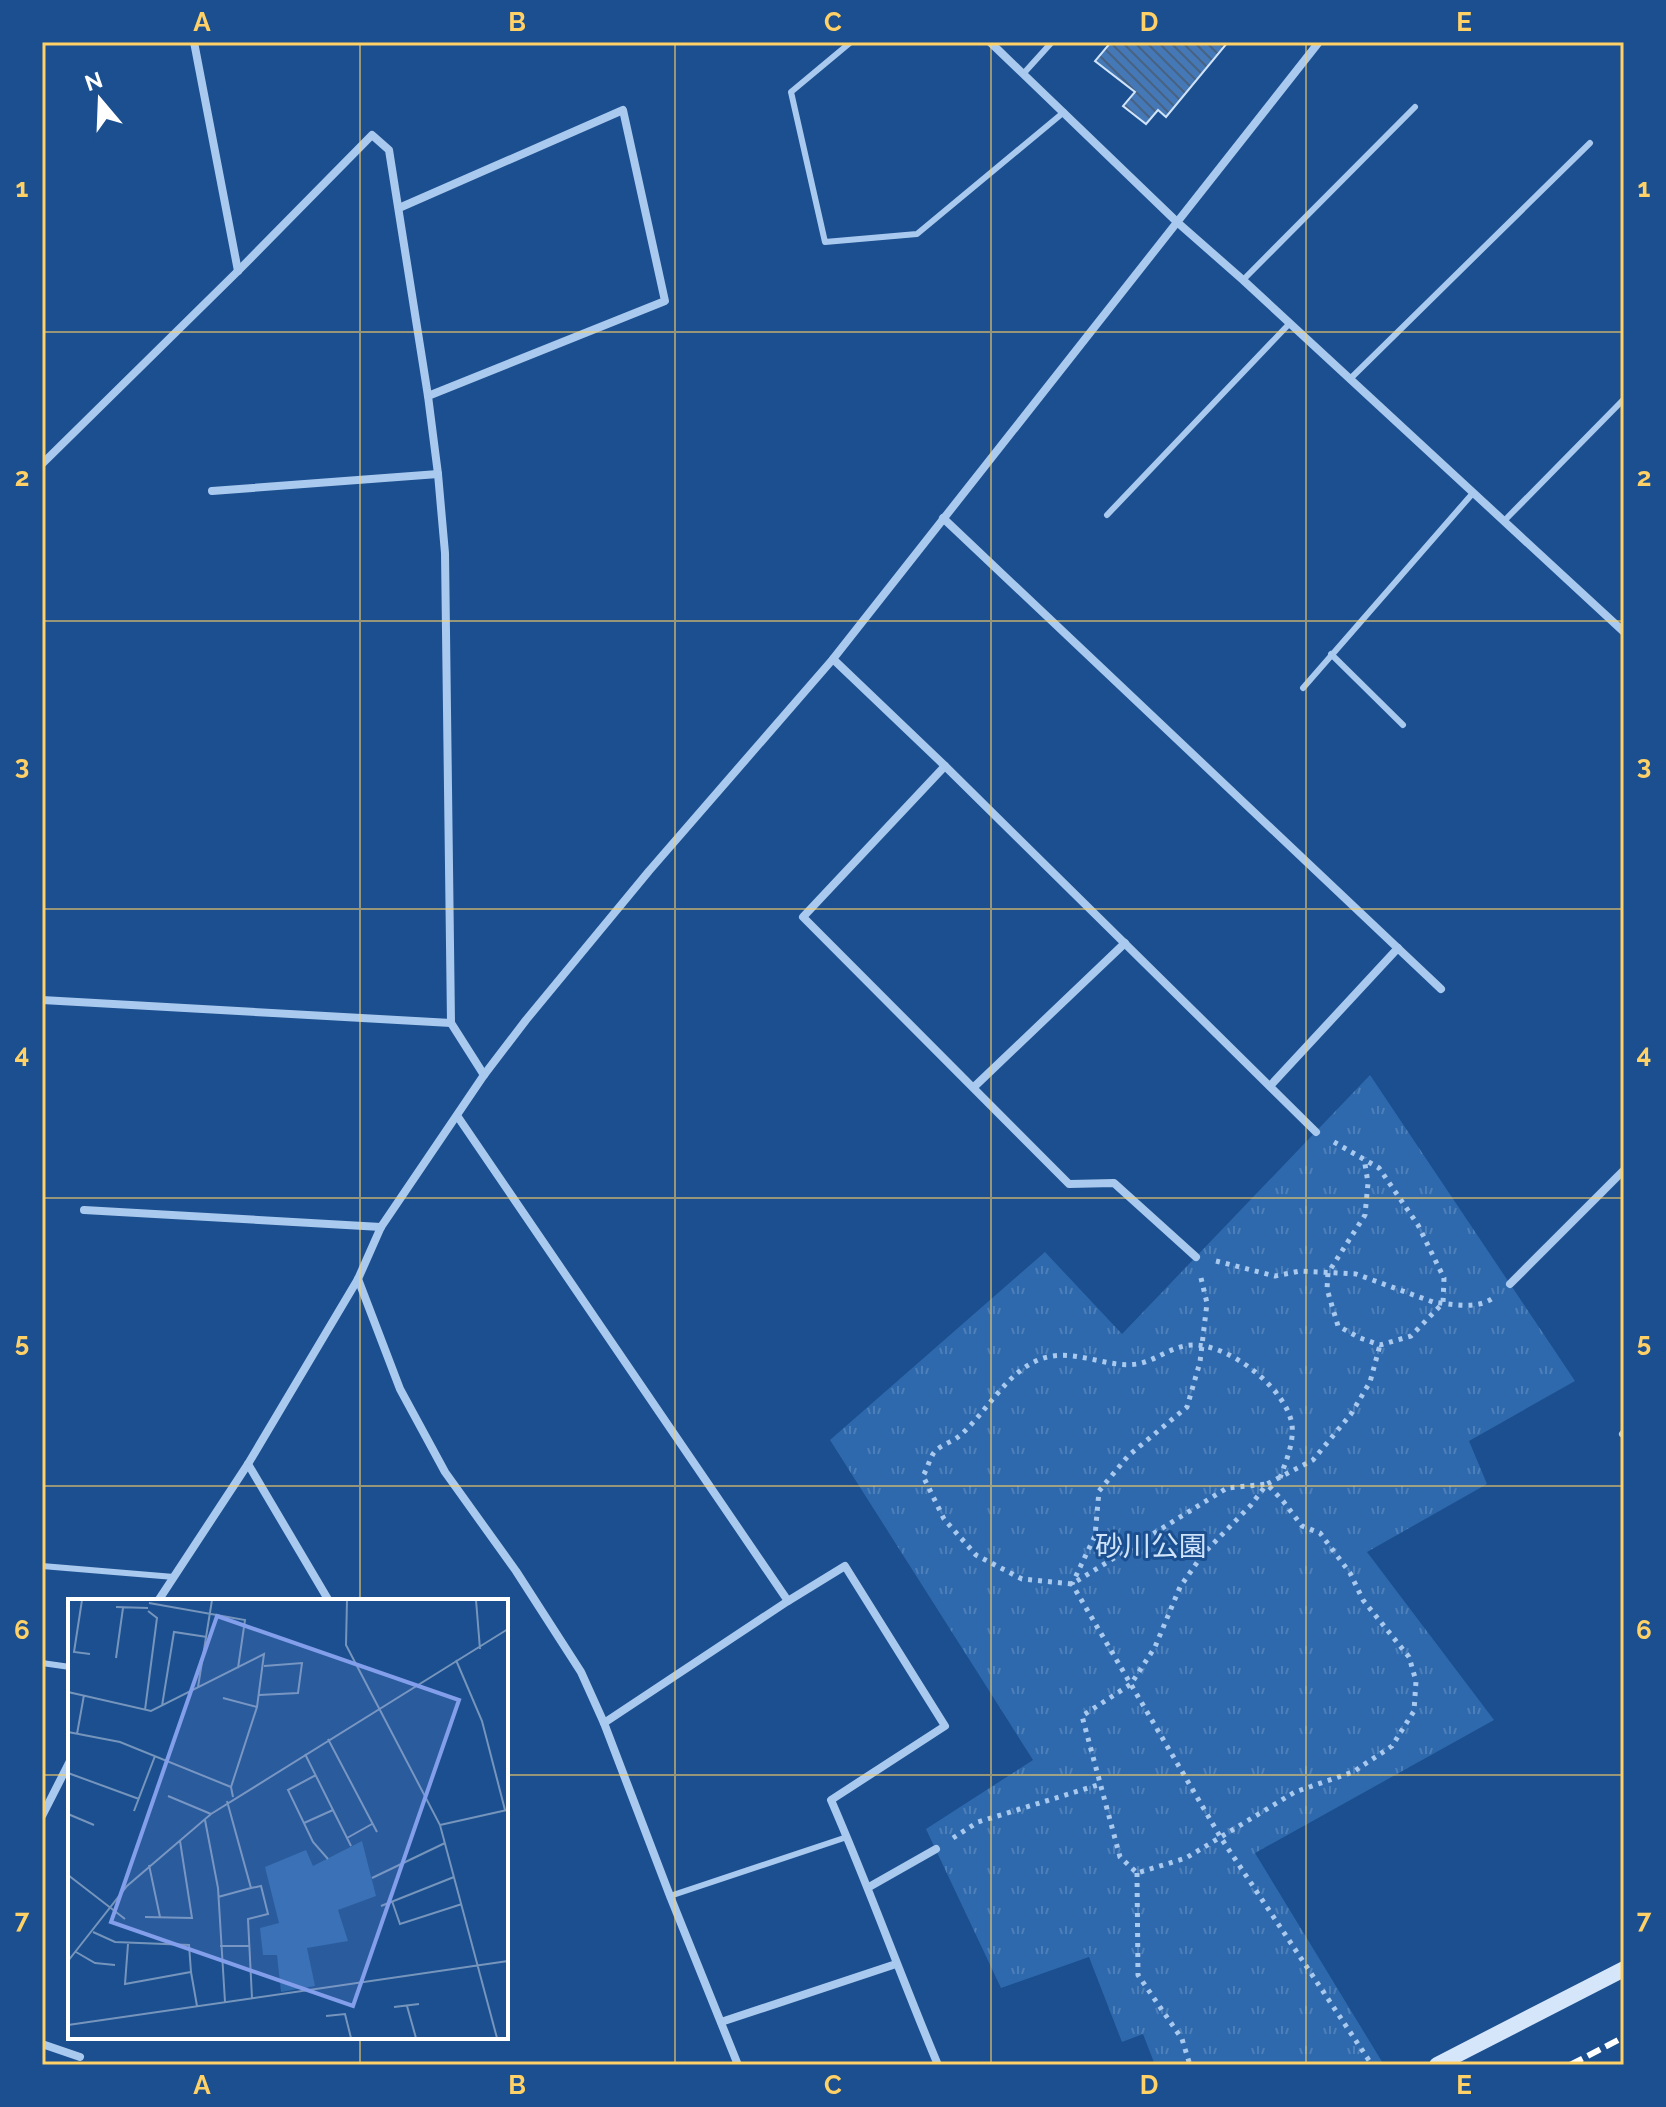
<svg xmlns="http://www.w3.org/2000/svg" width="1666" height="2107" font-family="Raleway,'Noto Sans JP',sans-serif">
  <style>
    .park { fill: url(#park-tufts) }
    .building { fill: url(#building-back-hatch); stroke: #cfe3fa; stroke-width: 2 }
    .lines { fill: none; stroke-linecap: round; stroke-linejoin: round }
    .path { stroke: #a9c9ee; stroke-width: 5; stroke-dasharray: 4 6; stroke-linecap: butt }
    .lane { stroke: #a9c9ee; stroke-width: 6 }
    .street { stroke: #a9c9ee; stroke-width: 8 }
    .secondary { stroke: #d6e6fa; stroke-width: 16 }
    .rail { stroke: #fff; stroke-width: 6; stroke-dasharray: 14 6; stroke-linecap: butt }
    .grid { fill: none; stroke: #ffd166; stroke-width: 2; stroke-opacity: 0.55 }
    .labels { text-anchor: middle; stroke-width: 6; stroke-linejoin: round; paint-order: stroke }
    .park-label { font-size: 28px; fill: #cfe3fa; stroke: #1b4f8f }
    .inset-road { fill: none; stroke: #7695bc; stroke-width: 2 }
    .view { fill: #839eea; fill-opacity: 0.15; stroke: #839eea; stroke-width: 4 }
    .inset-edge { fill: none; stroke: #fff; stroke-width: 4 }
    .neatline { fill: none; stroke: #ffd166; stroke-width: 3 }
    .grid-label { font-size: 26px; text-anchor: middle; font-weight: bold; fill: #ffd166 }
  </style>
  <defs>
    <pattern id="park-tufts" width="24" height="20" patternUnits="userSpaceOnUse" patternTransform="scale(2)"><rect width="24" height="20" fill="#2e69ad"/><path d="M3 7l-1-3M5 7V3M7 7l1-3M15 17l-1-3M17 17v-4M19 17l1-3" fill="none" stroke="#4d80b9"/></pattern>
    <pattern id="building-back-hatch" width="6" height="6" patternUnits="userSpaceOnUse" patternTransform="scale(2)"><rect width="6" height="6" fill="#4478b7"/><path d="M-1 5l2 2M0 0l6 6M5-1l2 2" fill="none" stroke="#486282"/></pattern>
  </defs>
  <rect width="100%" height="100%" fill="#1b4f8f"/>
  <!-- park -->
  <polygon class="park" points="1370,1075 1575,1381 1469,1441 1487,1484 1367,1552 1494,1720 1255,1853 1384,2065 1155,2065 1143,2034 1122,2042 1089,1957 1001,1988 926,1829 1033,1760 830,1440 1045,1252 1122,1334"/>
  <!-- building -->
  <polygon class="building" points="1111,42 1228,42 1166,117 1158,110 1146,124 1123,106 1135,92 1095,61"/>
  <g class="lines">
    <!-- path -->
    <g class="path">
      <polyline points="1334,1142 1379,1168 1418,1225 1444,1278 1443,1303 1411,1336 1380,1345 1360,1338 1338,1326 1327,1289 1328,1273 1365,1215 1368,1183 1364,1158"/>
      <path d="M1216 1261 1275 1276 1300 1271 1356 1274 1433 1302C1451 1304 1477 1310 1493 1298"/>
      <polyline points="1201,1278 1207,1303 1200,1362 1187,1407 1128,1456 1099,1491 1095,1536 1072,1584 1221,1838 1372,2065"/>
      <path d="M1280 1478C1286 1461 1294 1443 1292 1425 1287 1389 1230 1345 1194 1345 1172 1345 1156 1361 1137 1364 1109 1368 1082 1352 1053 1356 1010 1362 989 1412 958 1437 950 1443 938 1446 933 1454 929 1461 927 1469 923 1476L944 1519 976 1555 1022 1579 1072 1584 1227 1488 1267 1484 1283 1501 1302 1526 1320 1533 1350 1573 1363 1600 1409 1657 1416 1681 1414 1711 1392 1746 1353 1772 1295 1792 1186 1858 1137 1873 1120 1857 1082 1716 1131 1684 1155 1647 1180 1587 1203 1554 1251 1505 1267 1484 1313 1460 1351 1414 1370 1382 1380 1345"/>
      <polyline points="953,1838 978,1822 1101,1784"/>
      <polyline points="1137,1873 1138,1975 1182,2039 1190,2065"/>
    </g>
    <!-- lane -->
    <g class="lane">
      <polyline points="851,42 791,92 825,242 917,234 1064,112"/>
      <polyline points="1024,73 1052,42"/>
      <polyline points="1243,280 1415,107"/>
      <polyline points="1350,379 1590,143"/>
      <polyline points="1107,515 1290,323"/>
      <polyline points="1504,521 1624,399"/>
      <polyline points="1331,654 1403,725"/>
      <polyline points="1303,688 1473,493"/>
      <polyline points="42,1566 174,1577"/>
      <polyline points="42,1663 70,1667"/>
      <polyline points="670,1896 847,1837"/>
    </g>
    <!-- street -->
    <g class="street">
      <polyline points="194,42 238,271"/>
      <polyline points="990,42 1177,222 1243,280 1624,632"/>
      <polyline points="399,208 623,110 665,301 428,396"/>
      <polyline points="42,464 238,271 372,135 389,150 428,396 438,474 445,553 451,1023 484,1075"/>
      <polyline points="212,491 438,474"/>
      <polyline points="943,518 1441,989"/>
      <polyline points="833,659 945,766 1316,1132"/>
      <polyline points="945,766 803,917 1069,1184 1114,1183 1196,1257"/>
      <polyline points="42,1000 451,1023"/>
      <polyline points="1270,1086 1398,948"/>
      <polyline points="974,1087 1125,943"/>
      <path d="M458 1117 788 1601 845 1566 945 1726 831 1800C869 1887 901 1977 938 2065"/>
      <polyline points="84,1210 381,1227"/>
      <polyline points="358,1279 400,1389 445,1472 516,1571 581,1672 604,1723 670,1896 738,2065"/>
      <polyline points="1510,1284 1624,1170"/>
      <polyline points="1623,1434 1624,1433"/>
      <polyline points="248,1464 329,1601"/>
      <polyline points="158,1601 248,1464 358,1279 381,1227 484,1075 526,1020 649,871 833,659 1319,42"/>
      <polyline points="604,1723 788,1601"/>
      <polyline points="42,1816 70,1761"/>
      <polyline points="869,1887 936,1849"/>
      <polyline points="721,2022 896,1964"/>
      <polyline points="42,2044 80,2057"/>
    </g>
    <!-- secondary -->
    <polyline class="secondary" points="1437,2065 1624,1969"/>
    <!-- rail -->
    <polyline class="rail" points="1570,2065 1624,2037"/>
  </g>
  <!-- grid -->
  <path class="grid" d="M360 42V1601M675 42V2065M991 42V2065M1306 42V2065M42 332H1624M42 621H1624M42 909H1624M42 1198H1624M42 1486H1624M42 1775H70M506 1775H1624M360 2037V2065"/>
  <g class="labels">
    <!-- park labels -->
    <g class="park-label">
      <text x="1151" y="1556">砂川公園</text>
    </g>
  </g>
  <!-- overview -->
  <g transform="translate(68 1599)">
    <rect width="440" height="440" fill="#1b4f8f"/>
    <path d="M294 242 308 297 270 311 280 342 239 349 247 387 213 393 209 356H195L192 329 211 324 197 268 238 251 245 267Z" fill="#2e69ad"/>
    <path class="inset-road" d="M14 1 6 53 22 55M279 1 278 46 372 226 429 439M408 1 412 50M81 4 177 21 170 69M48 8 80 9M48 59 55 9M388 61 414 122 437 211M130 88 144 1M0 93 83 112 196 55 189 108 163 188 165 198M191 96 230 94 234 64 196 67M155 99 189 108M94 107 106 33 139 38M77 111 89 19 80 12M0 133 52 143 163 188M9 135 16 96M260 140 309 233M237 155 283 247M0 174 71 200M248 176 220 191 245 243 260 260M100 197 143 215M159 202 183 289 193 287 200 315 180 320 184 399M66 212 87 157M0 215 26 226M137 221 150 289 157 403M236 224 265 211M372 226 439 211M279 239 304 225M81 266 92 318M0 276 57 320M304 279 377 244M150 298 183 289M324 302 332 325 394 305M313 307 386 278M77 318 124 319 112 242M25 333 47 343 121 346 123 373M60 345 57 385 123 373 129 407M152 347H181M8 353 27 364 47 366M0 362 59 287 143 215 440 30M339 407 348 439M326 408 351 405M258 417 277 415 283 439M0 426 440 362"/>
    <path class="view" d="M149 17 391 101 285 407 43 323Z"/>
    <rect width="440" height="440" class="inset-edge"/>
  </g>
  <!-- border -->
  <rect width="1666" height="2107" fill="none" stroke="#1b4f8f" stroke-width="88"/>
  <!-- north arrow -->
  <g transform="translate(100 100) rotate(341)" stroke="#1b4f8f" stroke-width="6" paint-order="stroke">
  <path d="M0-6L14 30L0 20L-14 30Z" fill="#ffffff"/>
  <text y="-12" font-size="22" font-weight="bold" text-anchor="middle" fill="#ffffff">N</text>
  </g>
  <rect x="44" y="44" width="1578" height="2019" class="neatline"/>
  <g class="grid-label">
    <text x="202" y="31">A</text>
    <text x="517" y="31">B</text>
    <text x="833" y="31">C</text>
    <text x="1149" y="31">D</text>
    <text x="1464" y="31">E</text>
    <text x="22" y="197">1</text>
    <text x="1644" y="197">1</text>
    <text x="22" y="486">2</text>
    <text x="1644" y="486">2</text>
    <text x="22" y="774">3</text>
    <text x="1644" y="774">3</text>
    <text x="22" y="1063">4</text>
    <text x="1644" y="1063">4</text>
    <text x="22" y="1351">5</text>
    <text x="1644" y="1351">5</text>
    <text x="22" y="1639">6</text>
    <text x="1644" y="1639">6</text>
    <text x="22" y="1928">7</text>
    <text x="1644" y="1928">7</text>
    <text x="202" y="2094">A</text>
    <text x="517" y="2094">B</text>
    <text x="833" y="2094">C</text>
    <text x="1149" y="2094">D</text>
    <text x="1464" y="2094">E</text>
  </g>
</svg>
